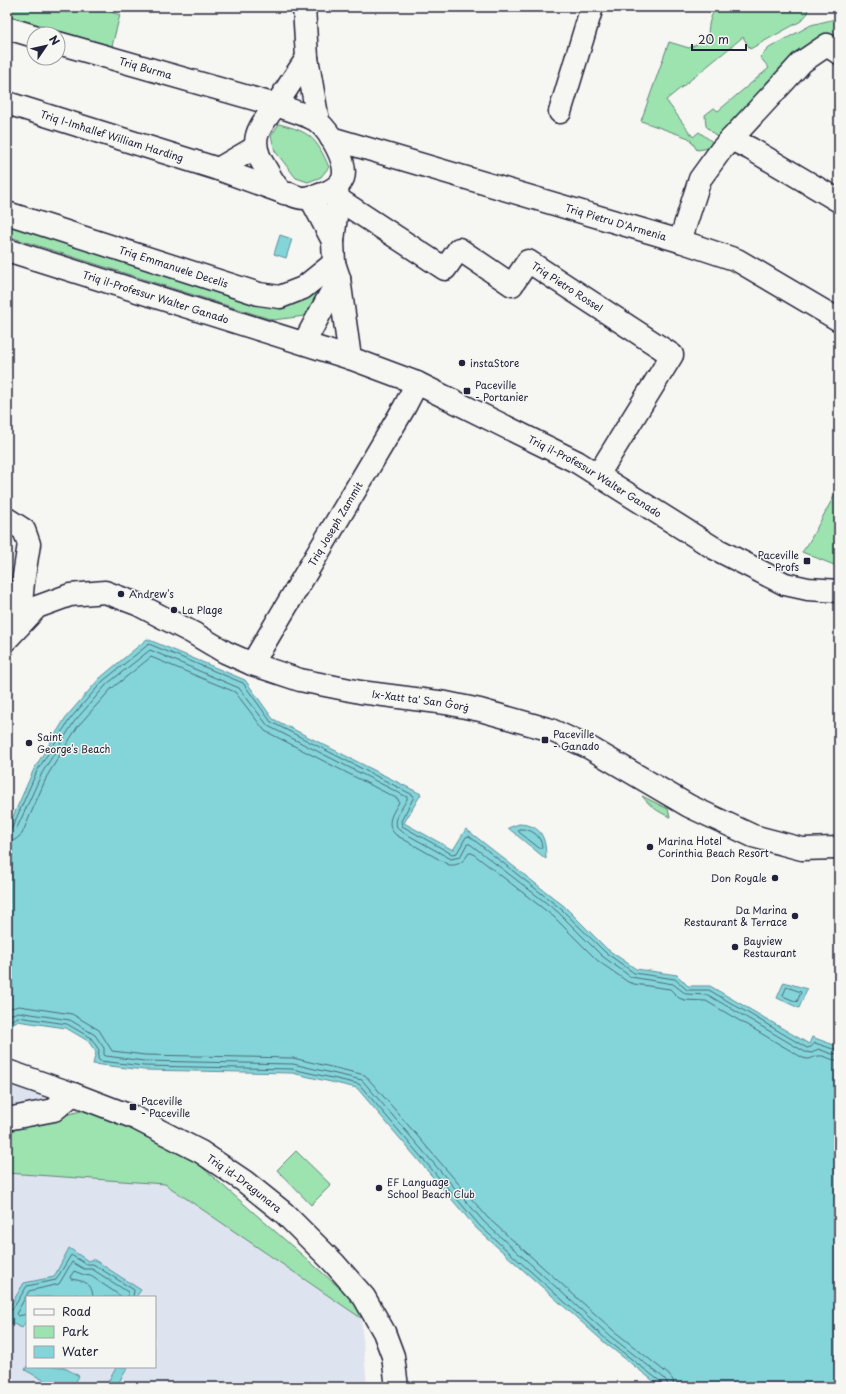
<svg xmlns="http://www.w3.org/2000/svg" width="846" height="1394" font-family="'Playpen Sans',sans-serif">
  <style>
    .built { fill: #dee4ef; fill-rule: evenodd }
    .green { fill: #9ce3b0; stroke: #5f8276 }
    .water { fill: #84d5d9; stroke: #5d8d9a }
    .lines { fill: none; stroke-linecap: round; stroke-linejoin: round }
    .shore { stroke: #496a7a; stroke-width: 1 }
    .minor-casing { stroke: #22223b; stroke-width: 25 }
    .minor { stroke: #f6f6f2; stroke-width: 22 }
    .poi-dot { fill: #22223b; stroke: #f6f6f2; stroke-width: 1.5 }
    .labels { text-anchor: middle; stroke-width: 3; stroke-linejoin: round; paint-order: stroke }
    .street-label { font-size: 10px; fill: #22223b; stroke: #f6f6f2 }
    .poi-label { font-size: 10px; fill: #22223b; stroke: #f6f6f2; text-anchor: start }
  </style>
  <rect width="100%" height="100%" fill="#f6f6f2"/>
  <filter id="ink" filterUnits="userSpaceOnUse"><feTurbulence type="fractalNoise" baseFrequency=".025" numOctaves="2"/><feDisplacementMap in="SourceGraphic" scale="8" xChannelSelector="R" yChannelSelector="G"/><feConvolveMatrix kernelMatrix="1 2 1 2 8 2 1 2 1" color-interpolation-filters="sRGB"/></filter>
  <g filter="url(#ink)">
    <!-- built -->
    <g class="built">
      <polygon points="7,1083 46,1097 30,1106 7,1110"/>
      <path d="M7 1173 165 1184 361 1318 367 1387H7ZM27 1297H155V1367H27Z"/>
    </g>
    <!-- green -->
    <g class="green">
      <polygon points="7,7 95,7 120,15 112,46 7,16"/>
      <path d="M718 7H807L808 13 801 21 750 49 743 37 666 100 693 137 699 132 714 143 710 148 697 150 689 138 641 121 669 42 689 48 708 39C708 29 709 14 718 7Z"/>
      <polygon points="839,18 839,39 818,40 775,75 720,140 706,126 705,115 714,108 718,111 769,68 760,57 769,48 811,25"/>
      <path d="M279 124C311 132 316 138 329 167L321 177 308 182 296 178 275 151 271 136Z"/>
      <polygon points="7,219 272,302 327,282 318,304 305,316 273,320 7,236"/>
      <polygon points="839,487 839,567 802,552 808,544"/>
      <path d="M642 796 668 809 670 817C658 812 650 806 642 796Z"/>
      <polygon points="89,1109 188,1155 357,1303 361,1318 165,1184 7,1173 7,1132 22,1126"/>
      <polygon points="296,1151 331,1185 311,1205 277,1170"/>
    </g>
    <!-- water -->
    <g class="water">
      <polygon points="280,235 292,239 286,258 274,254"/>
      <polygon points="147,639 245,680 273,719 421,794 404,823 453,850 466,829 564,906 607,949 636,969 677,975 688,986 710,986 809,1044 812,1037 834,1045 839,1041 839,1387 661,1387 605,1343 477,1229 357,1088 292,1073 144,1070 93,1064 96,1052 88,1041 66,1028 17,1021 7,1026 7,830 34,769 66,717 100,678"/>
      <path d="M519 824C542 825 546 838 546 859L508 828Z"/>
      <polygon points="784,982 807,989 799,1008 777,998"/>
      <polygon points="69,1248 88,1261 93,1259 141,1290 136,1297 81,1297 76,1294 74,1297 27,1297 27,1320 22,1328 7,1321 7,1311 24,1283 54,1277"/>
      <polygon points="27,1366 63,1367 79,1376 73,1387 56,1387 25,1370"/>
      <polygon points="114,1367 128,1367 116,1387 105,1387 116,1368"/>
    </g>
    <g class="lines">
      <!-- shore -->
      <g class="shore">
        <path d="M519 829C531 828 542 836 542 848H539L519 832Z"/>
        <polyline points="7,830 12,828 37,771 70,719 103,681 149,644 243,683 271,722 413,795 414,797 401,821 402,826 452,854 457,853 466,837 469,836 561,909 605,952 634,973 675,979 687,990 709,990 807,1048 811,1047 815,1043 833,1049 839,1047"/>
        <path d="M7 835 12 834 16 830 42 773 74 722 107 684 150 650 239 688 268 726 407 797V799C402 809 391 821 399 830L451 859 460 857 467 844H470L558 912 602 956 631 977 673 984 686 994 708 995 805 1052 812 1053 818 1049 832 1054 839 1053"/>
        <path d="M7 841 15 840 22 834 47 776 78 726 111 689 151 657 235 692 265 731 398 799 399 802C393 813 384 824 396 835L449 865C459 866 464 861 469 853H472L554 917 598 961 628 982 634 984 670 989 679 998 684 1000 706 1001 803 1058C812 1061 812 1056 819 1056 826 1055 830 1061 839 1060"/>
        <polygon points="787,987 801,992 797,1002 783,996"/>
        <polyline points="7,1009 19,1006 72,1014 99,1030 112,1051 145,1055 293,1058 365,1075 488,1218 614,1331 668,1374 673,1380 674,1387"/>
        <polyline points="7,1016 18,1012 70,1020 95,1035 104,1048 104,1055 106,1056 144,1061 293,1064 362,1080 484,1222 610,1336 664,1378 667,1382 668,1387"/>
        <polyline points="7,1022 18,1017 67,1024 91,1038 99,1050 98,1059 100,1061 144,1066 292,1069 359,1084 480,1226 607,1340 661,1382 663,1387"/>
        <path d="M93 1297C92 1281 82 1281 71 1279L70 1277 74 1271 84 1275 91 1276 122 1297"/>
        <polyline points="7,1312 12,1310 27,1286 56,1280 71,1255 86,1264 93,1264 134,1290 133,1297"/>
        <polyline points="27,1314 18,1316 16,1314 29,1291 59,1284 72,1262 84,1269 92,1269 128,1292 128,1297"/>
      </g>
      <!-- minor casing -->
      <g class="minor-casing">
        <g id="minor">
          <polyline points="304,7 307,58 318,121"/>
          <polyline points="7,28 34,36"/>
          <path id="s1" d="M58 43 276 105 307 58"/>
          <path id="s2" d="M7 103 218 169 282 192"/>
          <path d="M276 105C285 108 313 117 318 122 330 132 348 162 343 178 338 191 317 197 304 198 300 198 294 196 290 194 287 194 283 193 281 191 275 186 270 176 266 169 247 140 258 129 276 105Z"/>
          <polyline points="560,112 592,7"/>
          <path id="s3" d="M331 138 680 241 737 260 839 320"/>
          <polyline points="731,139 751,149 839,201"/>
          <polyline points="218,169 256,147"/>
          <polyline points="337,187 338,199 333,241 334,263 339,278 350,358"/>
          <polyline points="310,197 333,241"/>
          <path id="s4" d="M338 199 445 269 459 249 512 285 528 261 672 355 598 475"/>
          <path id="s5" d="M7 213 259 294 280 297 303 288 334 263"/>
          <polyline points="680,241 700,179 721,150 802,62 827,45 839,53"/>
          <path id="s6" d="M7 250 350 358 417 383 577 462 714 548 785 584 808 589 839 591"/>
          <polyline points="304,343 339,278"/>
          <polyline points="7,519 24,530 29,544 23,582 19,626"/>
          <path id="s7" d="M7 639 37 607 70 595 105 592 137 604 193 633 225 652 252 664 300 680 360 692 446 703 480 710 551 730 590 748 689 806 753 836 802 849 835 848 839 847"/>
          <path id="s8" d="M252 664 404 408 417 383"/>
          <path id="s9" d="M7 1071 73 1094 133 1117 201 1152 244 1181 284 1213 334 1263 364 1297 384 1332 393 1356 397 1387"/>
          <polyline points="7,1119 54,1110 73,1094"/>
        </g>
      </g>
      <!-- minor -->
      <use href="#minor" class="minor"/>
    </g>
  </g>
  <!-- markers -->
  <g class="poi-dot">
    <circle cx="462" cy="363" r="4"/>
    <rect x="463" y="387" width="8" height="8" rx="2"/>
    <rect x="803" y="557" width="8" height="8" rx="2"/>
    <circle cx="121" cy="594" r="4"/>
    <circle cx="174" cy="610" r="4"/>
    <rect x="541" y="736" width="8" height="8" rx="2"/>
    <circle cx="29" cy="743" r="4"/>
    <circle cx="650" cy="847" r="4"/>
    <circle cx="775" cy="878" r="4"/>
    <circle cx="795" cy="916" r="4"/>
    <circle cx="735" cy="947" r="4"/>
    <rect x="129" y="1103" width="8" height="8" rx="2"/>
    <circle cx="379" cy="1188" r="4"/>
  </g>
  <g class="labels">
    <!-- street labels -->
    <g class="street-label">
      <text dy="4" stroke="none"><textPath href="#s1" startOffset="91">Triq Burma</textPath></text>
      <text dy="4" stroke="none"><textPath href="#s2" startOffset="110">Triq l-Imħallef William Harding</textPath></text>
      <text dy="4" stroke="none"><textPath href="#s3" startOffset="297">Triq Pietru D'Armenia</textPath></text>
      <text dy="4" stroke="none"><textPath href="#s5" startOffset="175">Triq Emmanuele Decelis</textPath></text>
      <text dy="4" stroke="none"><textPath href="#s4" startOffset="292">Triq Pietro Rossel</textPath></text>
      <text dy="4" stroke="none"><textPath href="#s6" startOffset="156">Triq il-Professur Walter Ganado</textPath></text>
      <text dy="4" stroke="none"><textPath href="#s6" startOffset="632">Triq il-Professur Walter Ganado</textPath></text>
      <text dy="4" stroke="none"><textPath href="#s8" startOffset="163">Triq Joseph Zammit</textPath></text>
      <text dy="4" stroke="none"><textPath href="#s7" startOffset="451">Ix-Xatt ta' San Ġorġ</textPath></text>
      <text dy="4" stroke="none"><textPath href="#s9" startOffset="264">Triq id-Dragunara</textPath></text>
    </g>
    <!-- poi labels -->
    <g class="poi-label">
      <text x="470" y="367">instaStore</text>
      <text x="475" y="389">Paceville<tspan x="475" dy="12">- Portanier</tspan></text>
      <text x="799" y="559" text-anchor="end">Paceville<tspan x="799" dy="12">- Profs</tspan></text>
      <text x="129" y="598">Andrew's</text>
      <text x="182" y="614">La Plage</text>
      <text x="553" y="738">Paceville<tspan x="553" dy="12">- Ganado</tspan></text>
      <text x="37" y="741">Saint<tspan x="37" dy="12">George's Beach</tspan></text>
      <text x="658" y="845">Marina Hotel<tspan x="658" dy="12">Corinthia Beach Resort</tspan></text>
      <text x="767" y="882" text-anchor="end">Don Royale</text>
      <text x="787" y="914" text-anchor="end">Da Marina<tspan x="787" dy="12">Restaurant &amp; Terrace</tspan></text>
      <text x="743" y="945">Bayview<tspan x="743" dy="12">Restaurant</tspan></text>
      <text x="141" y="1105">Paceville<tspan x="141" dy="12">- Paceville</tspan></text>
      <text x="387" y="1186">EF Language<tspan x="387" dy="12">School Beach Club</tspan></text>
    </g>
  </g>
  <!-- margin -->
  <rect width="846" height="1394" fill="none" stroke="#f6f6f2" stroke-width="24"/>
  <rect x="12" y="12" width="822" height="1370" fill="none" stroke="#22223b" stroke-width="1.5" filter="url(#ink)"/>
  <!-- legend -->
  <rect x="26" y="1296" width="130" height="72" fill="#f6f6f2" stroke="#a1a1a9"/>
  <rect x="34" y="1309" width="20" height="6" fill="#f6f6f2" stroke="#a1a1a9"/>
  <text x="62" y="1316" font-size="12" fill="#22223b">Road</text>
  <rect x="34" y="1326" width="20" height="12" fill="#9ce3b0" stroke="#a1a1a9"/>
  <text x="62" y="1336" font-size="12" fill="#22223b">Park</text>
  <rect x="34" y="1346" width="20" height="12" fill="#84d5d9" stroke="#a1a1a9"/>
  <text x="62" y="1356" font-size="12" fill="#22223b">Water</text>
  <!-- north arrow -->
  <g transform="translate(46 46) rotate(56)"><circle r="19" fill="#f6f6f2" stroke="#a1a1a9"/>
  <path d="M0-3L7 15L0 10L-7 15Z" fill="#22223b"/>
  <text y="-6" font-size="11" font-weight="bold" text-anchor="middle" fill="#22223b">N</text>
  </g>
  <!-- scale -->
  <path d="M692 44v6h54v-6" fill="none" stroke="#22223b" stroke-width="2"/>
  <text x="698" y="44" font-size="12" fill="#22223b" stroke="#f6f6f2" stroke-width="3" paint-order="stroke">20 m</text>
</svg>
